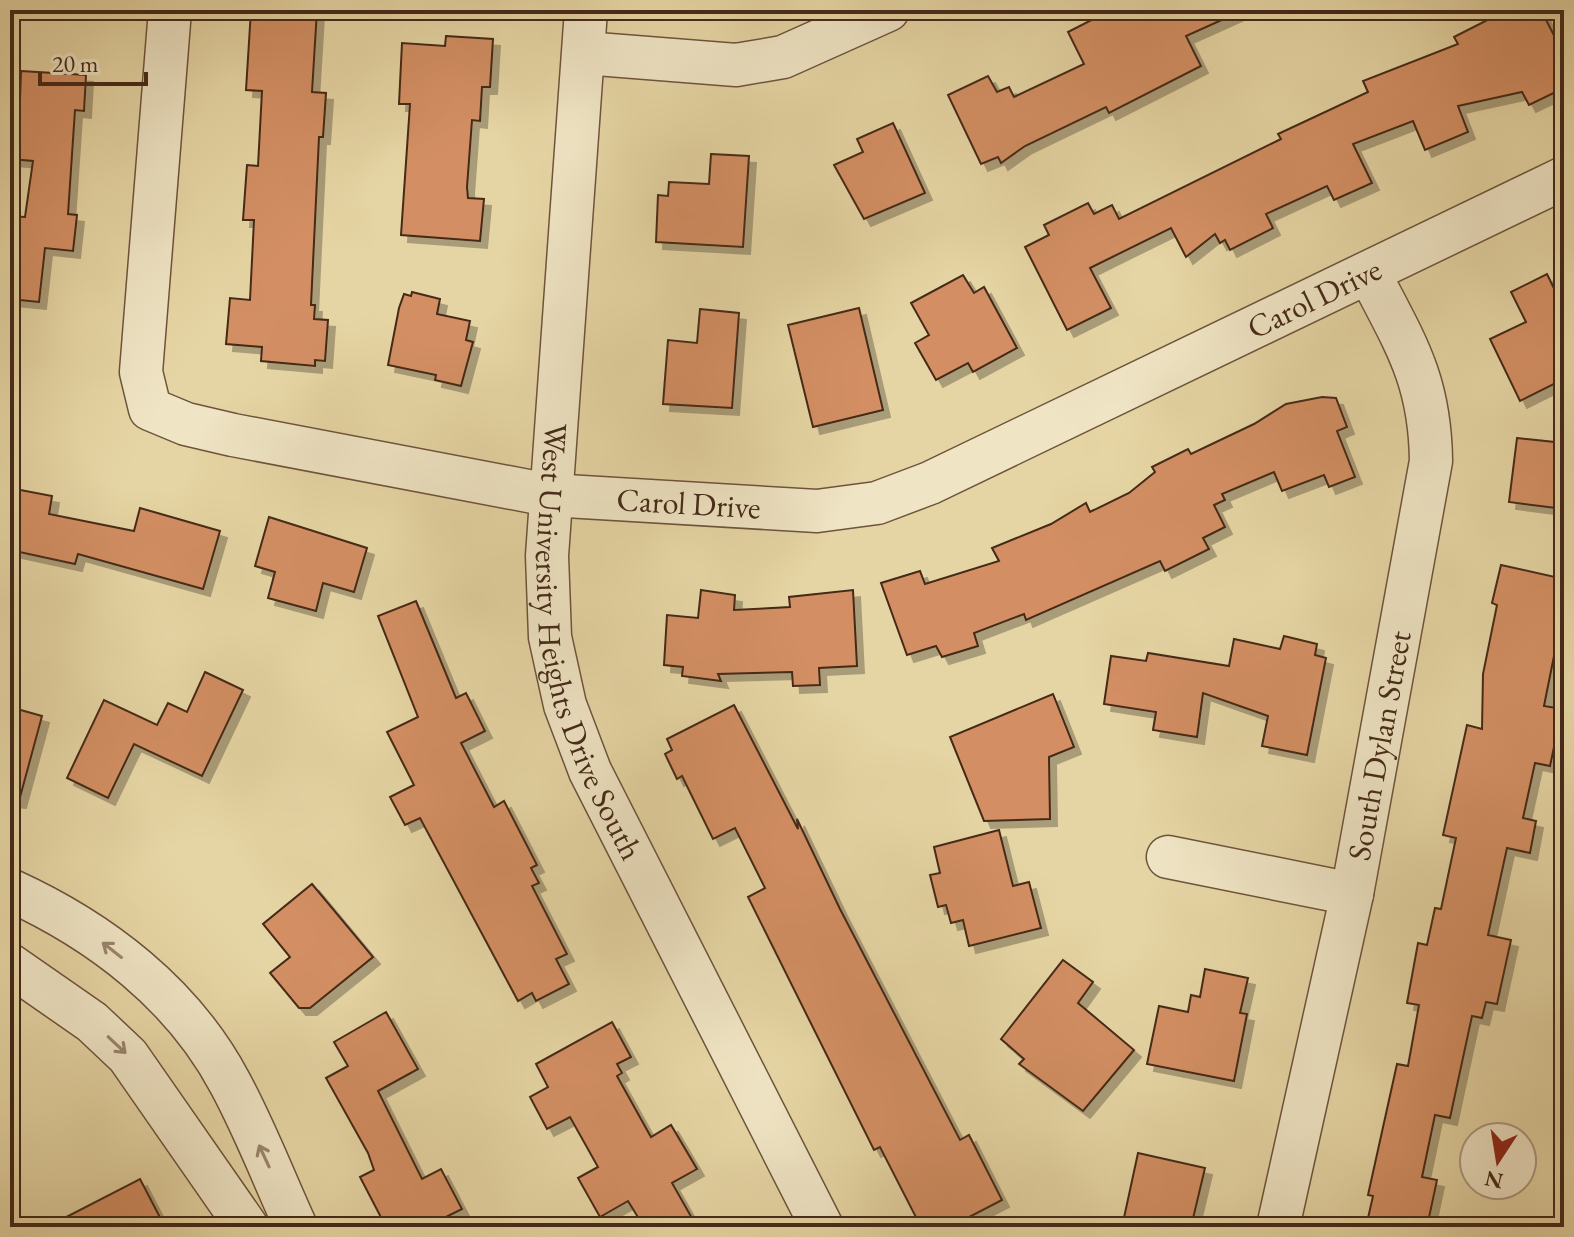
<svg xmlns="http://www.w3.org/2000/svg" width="1574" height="1237" font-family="'EB Garamond',serif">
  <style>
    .building { fill: #d38f64; stroke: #452919; stroke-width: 2; filter: url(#shadow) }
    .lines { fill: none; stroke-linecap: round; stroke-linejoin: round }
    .minor-casing { stroke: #6d543c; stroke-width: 45 }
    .minor { stroke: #efe4c4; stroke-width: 42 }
    .oneway { stroke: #9a866e }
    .labels { text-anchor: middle; stroke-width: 6; stroke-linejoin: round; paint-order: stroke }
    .street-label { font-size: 32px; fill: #452919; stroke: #efe4c4 }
  </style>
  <defs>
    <filter id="shadow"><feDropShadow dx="7" dy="7" stdDeviation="0" flood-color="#0004"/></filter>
  </defs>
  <rect width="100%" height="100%" fill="#e6d5a4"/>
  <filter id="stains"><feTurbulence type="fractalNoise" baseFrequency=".0025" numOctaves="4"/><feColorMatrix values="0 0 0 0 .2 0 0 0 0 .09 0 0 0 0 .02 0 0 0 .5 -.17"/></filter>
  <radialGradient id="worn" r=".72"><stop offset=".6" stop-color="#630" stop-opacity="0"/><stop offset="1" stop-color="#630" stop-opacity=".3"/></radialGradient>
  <!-- building -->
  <g class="building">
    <polygon points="251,10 317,10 312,92 326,93 323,137 319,137 311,305 315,305 314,319 328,320 325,361 315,360 315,366 261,361 262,347 226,344 230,298 250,300 254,220 243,220 247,165 258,166 262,91 246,90"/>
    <polygon points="1111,10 1244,10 1186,36 1201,66 1109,113 1106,107 1025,146 1001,163 998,157 981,164 948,95 988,76 997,92 1009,87 1014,97 1084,64 1068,32"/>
    <polygon points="1507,10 1541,10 1564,55 1564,88 1529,105 1522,92 1458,106 1468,132 1425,150 1413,121 1353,144 1372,183 1334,200 1327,186 1266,214 1273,228 1230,250 1225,240 1220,243 1215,234 1186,257 1171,228 1090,268 1111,308 1067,330 1025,247 1049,235 1044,225 1088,203 1094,214 1112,205 1119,219 1281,139 1278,134 1368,92 1363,81 1458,44 1454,37"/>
    <polygon points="446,36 493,39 490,87 482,87 480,121 472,120 467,187 468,198 484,199 480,241 401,235 410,104 399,104 402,43 445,46"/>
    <polygon points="21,71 86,75 84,111 75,110 68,214 77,215 73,251 45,248 39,302 10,299 10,216 25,217 33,161 10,159 13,99 20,100"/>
    <polygon points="893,123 925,193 864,219 834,165 863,152 857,139"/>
    <polygon points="711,154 749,156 743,247 656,242 658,195 668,196 669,182 709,184"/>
    <polygon points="1547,274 1564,309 1564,379 1520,401 1490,339 1526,322 1511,292"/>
    <polygon points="963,275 974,293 984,287 1017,348 973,372 968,363 936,380 915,343 929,335 911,303"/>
    <polygon points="412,292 440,299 437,314 470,321 466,340 473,342 461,386 435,380 436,375 388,365 399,308 404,294 411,296"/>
    <polygon points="859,308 883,410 813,427 788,325"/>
    <polygon points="700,309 739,313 732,408 663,404 668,340 697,343"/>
    <polygon points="1322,397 1336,398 1347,427 1337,431 1355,477 1329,487 1324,475 1282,491 1274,472 1222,494 1225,500 1214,505 1225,527 1203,538 1209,549 1165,571 1160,561 1026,620 1024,614 974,633 978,646 942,657 936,646 907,655 881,583 920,571 925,584 999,561 992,548 1051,524 1086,503 1090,512 1129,493 1155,472 1152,467 1188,449 1191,454 1254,424 1286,404"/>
    <polygon points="1517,438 1564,443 1564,509 1509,502"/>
    <polygon points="10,488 52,496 49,514 134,531 140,508 220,531 203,589 78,554 75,564 10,550"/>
    <polygon points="269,517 367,548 354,592 323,583 316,611 268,598 275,572 255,566"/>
    <polygon points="1501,565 1564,579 1564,606 1544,706 1562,709 1550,766 1535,763 1523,818 1536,821 1530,853 1507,848 1488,935 1511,940 1497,1004 1486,1002 1482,1018 1472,1016 1450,1118 1435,1115 1422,1177 1437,1180 1427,1227 1366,1227 1373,1196 1368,1195 1397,1064 1408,1066 1419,1005 1407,1003 1418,943 1427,945 1435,908 1441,909 1456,838 1443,835 1467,725 1482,729 1483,674 1497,605 1492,603"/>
    <polygon points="701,590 735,595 734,610 790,607 789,597 853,590 857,666 819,668 820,685 793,686 792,672 718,674 721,681 682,676 683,667 664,665 667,615 698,618"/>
    <polygon points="416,601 456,698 466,693 485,731 461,743 494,807 504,801 537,865 531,868 539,883 532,886 567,954 556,959 569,984 536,1001 532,993 518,1001 420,818 405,825 390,797 414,785 387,732 418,717 378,616"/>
    <polygon points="1284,636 1317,644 1315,655 1326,658 1307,755 1262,746 1268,716 1203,693 1197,737 1153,730 1156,712 1104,704 1111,656 1146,661 1148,653 1229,666 1234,639 1280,649"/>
    <polygon points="205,672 243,690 202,776 134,744 108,798 67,778 104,700 157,725 168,703 187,712"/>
    <polygon points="1053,694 1074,747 1049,757 1050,819 984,821 950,737"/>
    <polygon points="734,705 798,829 797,819 840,909 960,1140 969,1135 1002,1200 950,1227 921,1227 880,1147 874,1150 748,897 765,888 735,828 713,839 682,776 677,779 665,754 672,750 667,739"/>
    <polygon points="10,707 42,716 19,801 10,800"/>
    <polygon points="999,830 1013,886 1029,882 1041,928 969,946 963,920 951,923 946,905 938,907 930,875 940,873 934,847"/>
    <polygon points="312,884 373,957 310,1008 299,1008 270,973 290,957 263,924"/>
    <polygon points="1063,960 1093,982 1078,1003 1134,1050 1083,1111 1019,1064 1024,1059 1001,1039"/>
    <polygon points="1205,969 1248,978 1240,1013 1247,1014 1234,1081 1147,1064 1159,1006 1188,1012 1191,995 1200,997"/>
    <polygon points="386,1012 418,1069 378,1091 422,1179 441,1169 462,1209 426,1227 386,1227 360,1177 374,1170 368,1153 326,1078 348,1066 334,1042"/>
    <polygon points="612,1022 631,1057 617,1064 622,1073 617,1076 651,1137 671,1125 697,1169 672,1183 697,1227 644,1227 628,1201 600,1217 578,1178 598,1167 570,1117 547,1129 530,1097 548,1087 536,1064"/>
    <polygon points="1138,1153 1205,1168 1191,1227 1122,1227"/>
    <polygon points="140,1179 165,1227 47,1227"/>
  </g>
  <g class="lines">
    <!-- minor casing -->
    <g class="minor-casing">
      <g id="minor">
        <path id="s1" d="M170 10 141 372 150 409 186 424 233 435 549 495 817 511 877 503 930 483 1564 178"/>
        <path id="s2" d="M586 10 547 556 550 637 565 705 590 771 822 1227"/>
        <polyline points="584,53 736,65 783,57 888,10"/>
        <polyline points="1168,857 1352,894"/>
        <path d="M10 890C100 931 183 994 230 1083 255 1129 274 1179 296 1227"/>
        <polyline points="10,965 92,1022 128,1056 247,1227"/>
        <path id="s3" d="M1278 1227 1352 894 1431 461C1430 379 1405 343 1369 273"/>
      </g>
    </g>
    <!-- minor -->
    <use href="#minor" class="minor"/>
  </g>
  <!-- one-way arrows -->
  <defs><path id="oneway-shaft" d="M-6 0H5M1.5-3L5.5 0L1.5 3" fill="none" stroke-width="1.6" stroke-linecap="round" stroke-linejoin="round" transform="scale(2)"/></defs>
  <g class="oneway">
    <use href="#oneway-shaft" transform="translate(112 950) rotate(-142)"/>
    <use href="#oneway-shaft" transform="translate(117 1045) rotate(43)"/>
    <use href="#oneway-shaft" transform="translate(264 1156) rotate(-115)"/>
  </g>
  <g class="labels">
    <!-- street labels -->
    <g class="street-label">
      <text dy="11" stroke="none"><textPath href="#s1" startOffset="1622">Carol Drive</textPath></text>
      <text dy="11" stroke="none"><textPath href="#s1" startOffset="950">Carol Drive</textPath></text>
      <text dy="11" stroke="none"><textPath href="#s2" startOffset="640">West University Heights Drive South</textPath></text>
      <text dy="11" stroke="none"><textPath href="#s3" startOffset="492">South Dylan Street</textPath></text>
    </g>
  </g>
  <!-- margin -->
  <rect width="1574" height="1237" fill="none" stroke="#e6d5a4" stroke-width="40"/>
  <rect x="12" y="12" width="1550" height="1213" fill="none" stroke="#452919" stroke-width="4"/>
  <rect x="20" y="20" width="1534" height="1197" fill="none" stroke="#452919" stroke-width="2"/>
  <!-- north arrow -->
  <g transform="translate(1498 1161) rotate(192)"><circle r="38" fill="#efe4c4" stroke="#ab9980" stroke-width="2"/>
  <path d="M0-6L14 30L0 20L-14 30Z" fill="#8f2418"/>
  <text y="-12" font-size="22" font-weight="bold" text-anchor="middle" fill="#452919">N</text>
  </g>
  <!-- scale -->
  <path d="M40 72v12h106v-12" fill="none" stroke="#452919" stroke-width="4"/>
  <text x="52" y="72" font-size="24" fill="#452919" stroke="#efe4c4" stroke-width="6" paint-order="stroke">20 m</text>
  <rect width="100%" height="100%" filter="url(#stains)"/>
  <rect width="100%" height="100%" fill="url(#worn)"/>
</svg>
